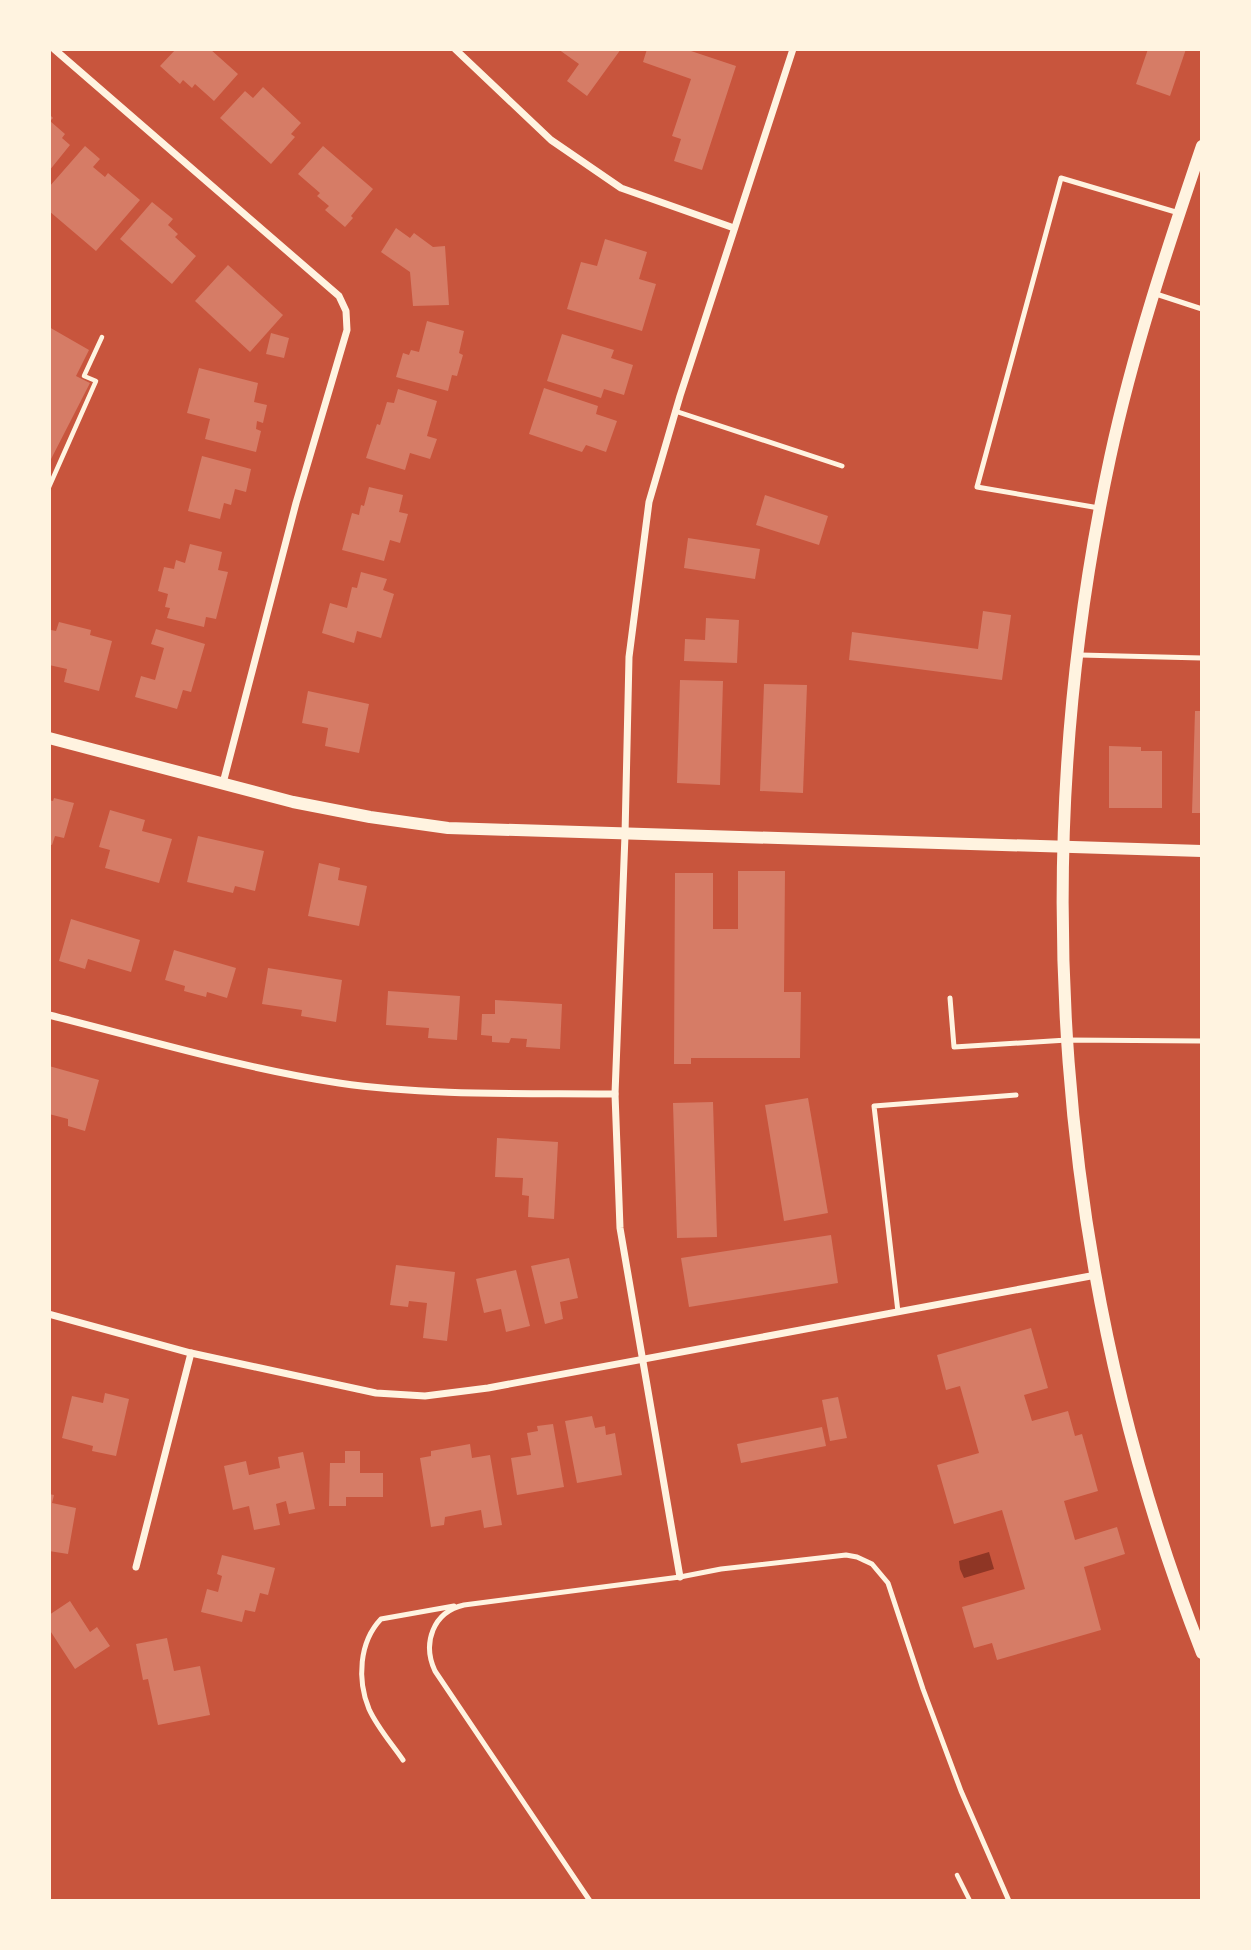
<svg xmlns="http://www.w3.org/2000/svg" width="1251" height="1950" font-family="Karla,sans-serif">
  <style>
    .water { fill: #8f3625 }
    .building { fill: #d67c66 }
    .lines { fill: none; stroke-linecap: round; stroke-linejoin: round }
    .path { stroke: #fff3e0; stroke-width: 4.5 }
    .service { stroke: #fff3e0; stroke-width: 5 }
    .minor { stroke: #fff3e0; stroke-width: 7 }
    .tertiary { stroke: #fff3e0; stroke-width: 12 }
  </style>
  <rect width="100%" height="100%" fill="#c8553d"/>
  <!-- water -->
  <polygon class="water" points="989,1552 994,1569 964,1578 960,1569 959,1561"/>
  <!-- building -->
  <g class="building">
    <polygon points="176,49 210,49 238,74 214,101 195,84 192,88 183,80 180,84 160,66"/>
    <polygon points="558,49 621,49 587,96 567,81 579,64"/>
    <polygon points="647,49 685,49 736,66 702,170 674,161 681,139 672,136 691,79 643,62"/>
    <polygon points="1148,49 1186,49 1170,96 1136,84"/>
    <polygon points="263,87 301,123 291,134 295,137 271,164 220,118 245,91 253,98"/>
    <polygon points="49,114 53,118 50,121 65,134 62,138 70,145 49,171"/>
    <polygon points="85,146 100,159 93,167 105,177 108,173 140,200 96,251 49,211 49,187"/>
    <polygon points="323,146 373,189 351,216 353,218 345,227 325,210 329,206 317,196 320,193 298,174"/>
    <polygon points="152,202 173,219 168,225 178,234 175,237 196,256 172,284 120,239"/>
    <polygon points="396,228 410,238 414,233 433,247 445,246 449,305 413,306 410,272 381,252"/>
    <polygon points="605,239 647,252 639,279 656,284 642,331 567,309 581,262 597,266"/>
    <polygon points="228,265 283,315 250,352 195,301"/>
    <polygon points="427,321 464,331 459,353 463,355 457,376 452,375 448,391 396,377 403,353 409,355 411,350 419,352"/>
    <polygon points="49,327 89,350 76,376 90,383 49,463"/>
    <polygon points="271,333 289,338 284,358 266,354"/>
    <polygon points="562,334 614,350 611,358 633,365 624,395 604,389 601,398 547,381"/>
    <polygon points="199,368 258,383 254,402 267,405 263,423 257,421 256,429 261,431 256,452 205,439 210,419 187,413"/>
    <polygon points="544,388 598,406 596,414 617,421 606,452 586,445 582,452 529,434"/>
    <polygon points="398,389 437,401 427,436 437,439 430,459 410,453 405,470 366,458 377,424 380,425 387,402 394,403"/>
    <polygon points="202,456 251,469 246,492 235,489 231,505 224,503 220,519 188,511"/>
    <polygon points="369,487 403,495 399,512 408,514 400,543 390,540 384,561 342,550 352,513 359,515 361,505 364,506"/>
    <polygon points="765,495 828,516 819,545 756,525"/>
    <polygon points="688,538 760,549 755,579 684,568"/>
    <polygon points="190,544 222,552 218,570 228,572 216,619 206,617 204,627 167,618 170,608 165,607 168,594 158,591 164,567 174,569 176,560 185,563"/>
    <polygon points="361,572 387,579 383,590 394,594 381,638 357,631 354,643 322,633 330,603 347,608 352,587 357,588"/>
    <polygon points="983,611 1011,615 1002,680 849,660 852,632 978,649"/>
    <polygon points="706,618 739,620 737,663 684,661 685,639 705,640"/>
    <polygon points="59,622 91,630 90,635 112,641 99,691 64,682 67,669 49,665 49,638 51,630 56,631"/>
    <polygon points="156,629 205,644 191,692 183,690 177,709 135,697 141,676 155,680 164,648 151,644"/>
    <polygon points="680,680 723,681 720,785 677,783"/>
    <polygon points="764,684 807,685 803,793 760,791"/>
    <polygon points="308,691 369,704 359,753 325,746 328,728 302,723"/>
    <polygon points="1195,711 1202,711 1202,813 1192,813"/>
    <polygon points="1109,746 1141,747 1141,751 1162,751 1162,808 1109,808"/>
    <polygon points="54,798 74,803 64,838 55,836 52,845 49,844 49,800 53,801"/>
    <polygon points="110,810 145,820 142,831 172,839 159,883 105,868 110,850 99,847"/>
    <polygon points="198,836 264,851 255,891 235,886 233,893 187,882"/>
    <polygon points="319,863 340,868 338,880 367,886 359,926 308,916"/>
    <polygon points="738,871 785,871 784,992 801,992 800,1058 691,1058 691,1064 674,1064 675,873 713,873 713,929 738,929"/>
    <polygon points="71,919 140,940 131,972 88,959 85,969 59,961"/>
    <polygon points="174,950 236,968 227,998 207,992 206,997 184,991 185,986 165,980"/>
    <polygon points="268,968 342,980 336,1022 301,1016 302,1010 262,1004"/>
    <polygon points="388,991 460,996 457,1040 428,1038 429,1028 386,1025"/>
    <polygon points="495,1000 562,1004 560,1049 526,1047 527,1039 511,1038 509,1043 492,1042 492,1036 481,1035 482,1014 495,1014"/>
    <polygon points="49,1066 99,1080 85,1131 68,1126 68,1119 49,1114"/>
    <polygon points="808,1098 828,1213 784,1221 765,1105"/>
    <polygon points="713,1102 717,1237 677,1238 673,1103"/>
    <polygon points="497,1138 558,1142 554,1219 528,1217 529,1196 522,1195 523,1178 495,1177"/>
    <polygon points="831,1235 838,1283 689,1307 681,1258"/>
    <polygon points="569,1258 578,1298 560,1302 563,1319 545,1324 531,1266"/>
    <polygon points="396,1265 455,1272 447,1341 423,1338 427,1303 409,1301 408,1307 390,1305"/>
    <polygon points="516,1270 530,1326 506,1332 501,1309 484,1313 476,1279"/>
    <polygon points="1031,1328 1048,1388 1024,1395 1032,1421 1068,1411 1075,1436 1082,1434 1098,1491 1064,1501 1075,1540 1117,1527 1125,1554 1084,1567 1101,1630 997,1660 992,1643 974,1648 962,1607 1025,1589 1002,1510 954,1524 937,1465 979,1453 960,1386 946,1390 937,1355"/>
    <polygon points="105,1393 129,1399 116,1456 92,1451 93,1446 62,1438 72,1396 103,1403"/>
    <polygon points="838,1397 847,1438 830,1441 822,1400"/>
    <polygon points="592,1416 595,1428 605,1426 606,1435 615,1433 622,1475 577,1483 565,1421"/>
    <polygon points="553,1424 564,1487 517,1495 511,1458 531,1455 527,1433 538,1431 537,1426"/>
    <polygon points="822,1427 826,1446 741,1463 737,1444"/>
    <polygon points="470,1444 472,1458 490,1455 502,1525 484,1528 481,1510 445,1517 444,1525 431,1527 420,1458 431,1456 431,1451"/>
    <polygon points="345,1451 360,1451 360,1473 383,1473 383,1497 346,1497 346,1506 329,1506 330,1463 345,1463"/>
    <polygon points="303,1452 315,1509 289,1514 286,1501 276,1504 280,1525 254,1530 249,1506 233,1510 224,1466 246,1461 249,1475 280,1468 278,1457"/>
    <polygon points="49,1494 54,1495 52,1503 76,1508 68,1554 49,1551"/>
    <polygon points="222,1555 275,1568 268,1595 260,1593 255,1612 245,1610 242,1622 201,1612 207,1589 218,1592 222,1576 217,1574"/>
    <polygon points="70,1601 90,1632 97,1627 110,1646 75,1669 49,1629 49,1615"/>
    <polygon points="167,1638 174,1671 200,1666 210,1715 158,1725 148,1679 143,1680 136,1644"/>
  </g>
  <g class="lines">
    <!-- path -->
    <g class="path">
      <polyline points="49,487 96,381 84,376 102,337"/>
      <polyline points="957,1875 970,1901"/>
    </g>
    <!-- service -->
    <g class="service">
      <polyline points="1153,293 1202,309"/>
      <polyline points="675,411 842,466"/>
      <polyline points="1099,508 977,487 1061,178 1179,213"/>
      <polyline points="1080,655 1202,658"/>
      <polyline points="950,998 954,1047 1067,1040 1202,1041"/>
      <polyline points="898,1312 874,1106 1016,1095"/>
      <path d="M403 1760C392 1744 377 1727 369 1709 357 1680 359 1642 381 1619L454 1606"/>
      <path d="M590 1901 435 1671C422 1643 433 1612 464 1605L680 1577 721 1569 846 1555 857 1557 872 1564 888 1583 923 1689 961 1791 1009 1901"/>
    </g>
    <!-- minor -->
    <g class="minor">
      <polyline points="54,49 339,296 346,311 347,330 296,503 223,783"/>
      <polyline points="455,49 551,140 621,188 734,228"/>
      <path d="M49 1015C145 1039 241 1068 339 1083 429 1096 523 1093 615 1094"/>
      <polyline points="49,1314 191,1353 376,1393 425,1396 488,1388 1096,1275"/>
      <polyline points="136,1567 191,1353"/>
      <polyline points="680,1577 620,1228 615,1094 625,835 629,657 649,502 680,396 793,49"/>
    </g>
    <!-- tertiary -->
    <g class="tertiary">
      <path d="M1202 146C1167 249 1133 351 1110 458 1025 853 1054 1276 1202 1653"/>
      <polyline points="49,738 293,802 370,817 448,828 1202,851"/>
    </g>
  </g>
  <!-- border -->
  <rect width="1251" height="1950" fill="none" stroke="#fff3e0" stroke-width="102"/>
</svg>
